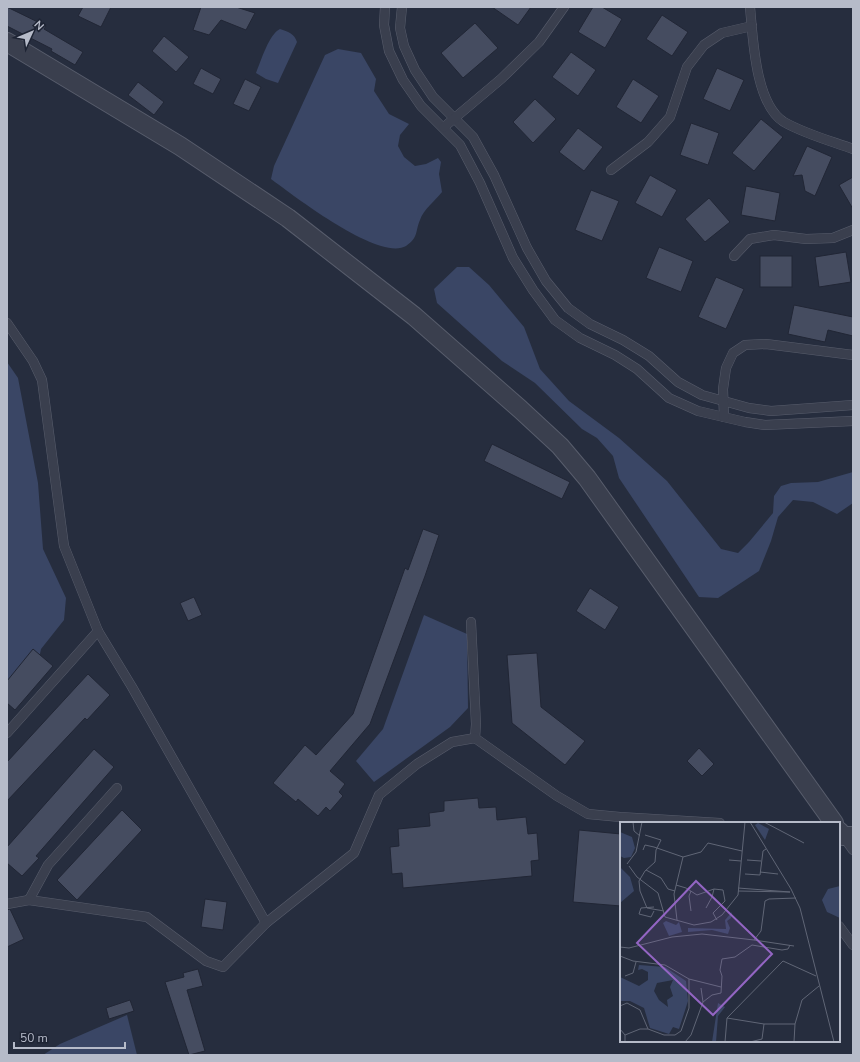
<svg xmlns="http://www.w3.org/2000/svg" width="860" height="1062" font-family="'Nunito Sans',sans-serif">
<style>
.water{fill:#3a4665}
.building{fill:#454c60;stroke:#212635}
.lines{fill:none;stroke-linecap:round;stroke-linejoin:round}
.service-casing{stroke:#585d6c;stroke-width:10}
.minor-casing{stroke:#585d6c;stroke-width:20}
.service{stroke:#3a3f4e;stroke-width:9}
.minor{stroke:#3a3f4e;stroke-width:18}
.inset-road{fill:none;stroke:#606676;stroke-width:1}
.view{fill:#9365c3;fill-opacity:0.15;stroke:#9365c3;stroke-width:2}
.inset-edge{fill:none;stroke:#b6bbc9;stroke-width:2}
</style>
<rect width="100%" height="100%" fill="#262d3e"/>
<g class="water">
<path d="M280,29C288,32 294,33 297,42L278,83L266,79L256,73C261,61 269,34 280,29Z"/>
<path d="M338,49L361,53L376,79L374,91L389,114L409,124L400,135L398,146L404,157L415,166L426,164L438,158L441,162L439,174L442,192C436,200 423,210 420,220C415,231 419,237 406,246C379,262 293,195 271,179L274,166L325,55Z"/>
<path d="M457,267H469L489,285L524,327L540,369L569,401L619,438L667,481L721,549L738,553L749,542L773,513L774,496L781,486L791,483L818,482L853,472V503L837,514L813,502L793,500L778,517L771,541L759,571L718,598L699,597L619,478L613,456L597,438L582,429L535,383L502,361L437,303L434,289Z"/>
<path d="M7,362L18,378L38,483L43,549L66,598L64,620L41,649L37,668L7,702Z"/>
<path d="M424,615L467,634L468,708L450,727L374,782L356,761L383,729Z"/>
<path d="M127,1015L137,1055H43L60,1044Z"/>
</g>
<g class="building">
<path d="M7,7L46,26L44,29L83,52L75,65L51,51L52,49L7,26Z"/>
<path d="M83,7H111L101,27L78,16Z"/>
<path d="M201,7H236L255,13L246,30L221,20L209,35L193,30Z"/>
<path d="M492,7H531L518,25Z"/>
<path d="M593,7H602L622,19L605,48L578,32Z"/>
<path d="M662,15L688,32L672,56L646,39Z"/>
<path d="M475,23L498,48L463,78L441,53Z"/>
<path d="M164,36L189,57L176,72L152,51Z"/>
<path d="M571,52L596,70L578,96L552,77Z"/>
<path d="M201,68L221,79L213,94L193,84Z"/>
<path d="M717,68L744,80L730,111L703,99Z"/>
<path d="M245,79L261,87L249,111L233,104Z"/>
<path d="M633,79L659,96L641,123L616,107Z"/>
<path d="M138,82L164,102L154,115L128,95Z"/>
<path d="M535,99L556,119L533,143L513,122Z"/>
<path d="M761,119L783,137L754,171L732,153Z"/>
<path d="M691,123L719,133L708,165L680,155Z"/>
<path d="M578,128L603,147L584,171L559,152Z"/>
<path d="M807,146L832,157L815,196L805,191L802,175L793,176Z"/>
<path d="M650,175L677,190L662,217L635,203Z"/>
<path d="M853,177V209L839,185Z"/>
<path d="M746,186L780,193L775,221L741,215Z"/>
<path d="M591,190L619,201L602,241L575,230Z"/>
<path d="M709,198L730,222L705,242L685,219Z"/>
<path d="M659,247L693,261L681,292L646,278Z"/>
<path d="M846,252L851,282L819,287L815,257Z"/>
<rect x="760" y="256" width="32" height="31"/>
<path d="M716,277L744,289L726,329L698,317Z"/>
<path d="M794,305L853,317V336L828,330L825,342L788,334Z"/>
<path d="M492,444L570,482L562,499L484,461Z"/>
<path d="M423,529L439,535L425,576L370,724L330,771L345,784L339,792L343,796L330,811L326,807L318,816L298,799L296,802L273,783L305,745L316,755L353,714L405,568L408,570Z"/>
<path d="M590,588L619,607L605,630L576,611Z"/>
<path d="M194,597L202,615L188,621L180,603Z"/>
<path d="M33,649L53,666L15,710L7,703V681Z"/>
<path d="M537,653L541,707L585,741L565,765L512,723L507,655Z"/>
<path d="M88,674L110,695L87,720L85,718L7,801V762Z"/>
<path d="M699,748L714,764L702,776L687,761Z"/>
<path d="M94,749L114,767L36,856L39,858L22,876L7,863V847Z"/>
<path d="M478,798L479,808L496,807L497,820L526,817L528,834L537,833L539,860L531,861L532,876L403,888L402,873L392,874L390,847L399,846L398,829L430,826L429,813L444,811V801Z"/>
<path d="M122,810L142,830L77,900L57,880Z"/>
<path d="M579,830L621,834V906L573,902Z"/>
<path d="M205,899L227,902L223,930L201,927Z"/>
<path d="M10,909L24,939L7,947V910Z"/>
<path d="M198,969L203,986L187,990L205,1051L189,1055L165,982L184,977L183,973Z"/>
<path d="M130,1000L134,1011L109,1019L106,1008Z"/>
</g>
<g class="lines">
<defs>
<g id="service">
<path d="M385,7L384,25L389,51L403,80L421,106L460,145L480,183L513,258L533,290L555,320L580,338L615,355L637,369L669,398L698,411L745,422L765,425L853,421"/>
<path d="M402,7L400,28L404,46L415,70L433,97L473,137L494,175L527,248L546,281L568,308L590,324L623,340L649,356L678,382L702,395L749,408L771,411L853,405"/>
<path d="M750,7C753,38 755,104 784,122C805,134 831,141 853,149"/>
<path d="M444,127L501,79L539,42L564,7"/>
<path d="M611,170L648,142L670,117L687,67L704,45L722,33L752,26"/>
<path d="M734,256L750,239L774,235L806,239L833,238L853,230"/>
<path d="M7,323L33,361L42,380L64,546L98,631L132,687L266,923"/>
<path d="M724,417L723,389L726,368L733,353L745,345L766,344L853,355"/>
<path d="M471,622L476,724L475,738"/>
<path d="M7,733L98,631"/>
<path d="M843,836L853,850"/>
<path d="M29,900L48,865L117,788"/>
<path d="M7,904L29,900L147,917L206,961L223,967L266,923L354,853L379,795L417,764L452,742L475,738L557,796L588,814L620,817L720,823"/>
<path d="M839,926L853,945"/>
</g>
<g id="minor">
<path d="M7,42L180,146L288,218L414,316L520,409L560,446L587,478L834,823"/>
<path d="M839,831L843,836H853"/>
</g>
</defs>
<use href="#service" class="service-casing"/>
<use href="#minor" class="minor-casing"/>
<use href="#service" class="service"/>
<use href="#minor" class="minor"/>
</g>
<g transform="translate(620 822)">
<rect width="220" height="220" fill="#262d3e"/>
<path d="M138,1L149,7L145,18L135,3ZM0,10L12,15L15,26L11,35L4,36L0,34ZM0,45L10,55L14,69L0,81ZM220,64V96L207,90L202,78L208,67ZM112,90L111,96L107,99L110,106L108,112L92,108L68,110V106L106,107L105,98ZM46,99L56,103L59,100L62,110L49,114L43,101ZM19,143L45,145L66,159L68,179L59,207L53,205L49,212L30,206L24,186L10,179H0V155L19,164L28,158V150L22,147L18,148ZM53,158L50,165L53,174L47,178L48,185L39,178L34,169L37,161ZM98,181L105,185L98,194L96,220H92Z" fill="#3a4665" fill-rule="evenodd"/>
<path class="inset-road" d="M13,0L14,9L20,14M130,0L171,67L180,86L214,220M144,0L184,21M25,13L41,18L36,28L35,40L25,49L19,59L20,69L27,86L44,89M23,28L25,23L34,25L63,35L81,30L88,21L122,29M109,38L121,39M127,38L141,39M7,42L16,30L22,0M9,44L17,55L38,71L45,95L74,103L91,100L102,93L118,73L125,0M26,48L41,56L48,67L55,69M140,50L158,52M125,52L140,53L143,29L146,27M56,63L66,66L77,73L94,67L103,68L105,79L93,91L97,98M71,69L69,74L71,89M118,69L170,70L118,66M34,85L21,86L19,92L31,95L34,89M86,86L92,75L94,67M57,98L54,72L63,35M134,118L174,124M0,125L9,126L52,115L82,112L134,118L141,109L145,79L149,77L176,76M0,134L13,139L45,143L69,157L101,165M5,154L13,151L16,140M81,166L83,180M0,184L7,181L20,188L28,207L44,213H55L61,209L69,186V157M107,196L144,202H175L182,178L199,164M0,207L5,213V220M5,213L20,207H28M65,220L71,213L83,180L92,173L101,171L102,154L100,148L102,137L115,135L132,123L162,128L168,127L170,123M105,220L107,196L163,139L196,154M130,220L142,217L144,202M174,220L175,202"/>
<path class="view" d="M76,59L152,132L93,193L17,121Z"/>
<rect width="220" height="220" class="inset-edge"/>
</g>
<rect width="860" height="1062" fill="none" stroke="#b6bbc9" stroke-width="16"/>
<g transform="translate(32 32) rotate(46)" stroke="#1e2434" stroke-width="3" paint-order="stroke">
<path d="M0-3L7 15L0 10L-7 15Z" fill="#b6bbc9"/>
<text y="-6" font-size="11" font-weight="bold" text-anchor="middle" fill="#b6bbc9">N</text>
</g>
<path d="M14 1042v6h111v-6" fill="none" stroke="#b6bbc9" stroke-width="2"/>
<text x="20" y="1042" font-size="12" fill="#b6bbc9" stroke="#1e2434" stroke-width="3" paint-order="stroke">50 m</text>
</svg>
